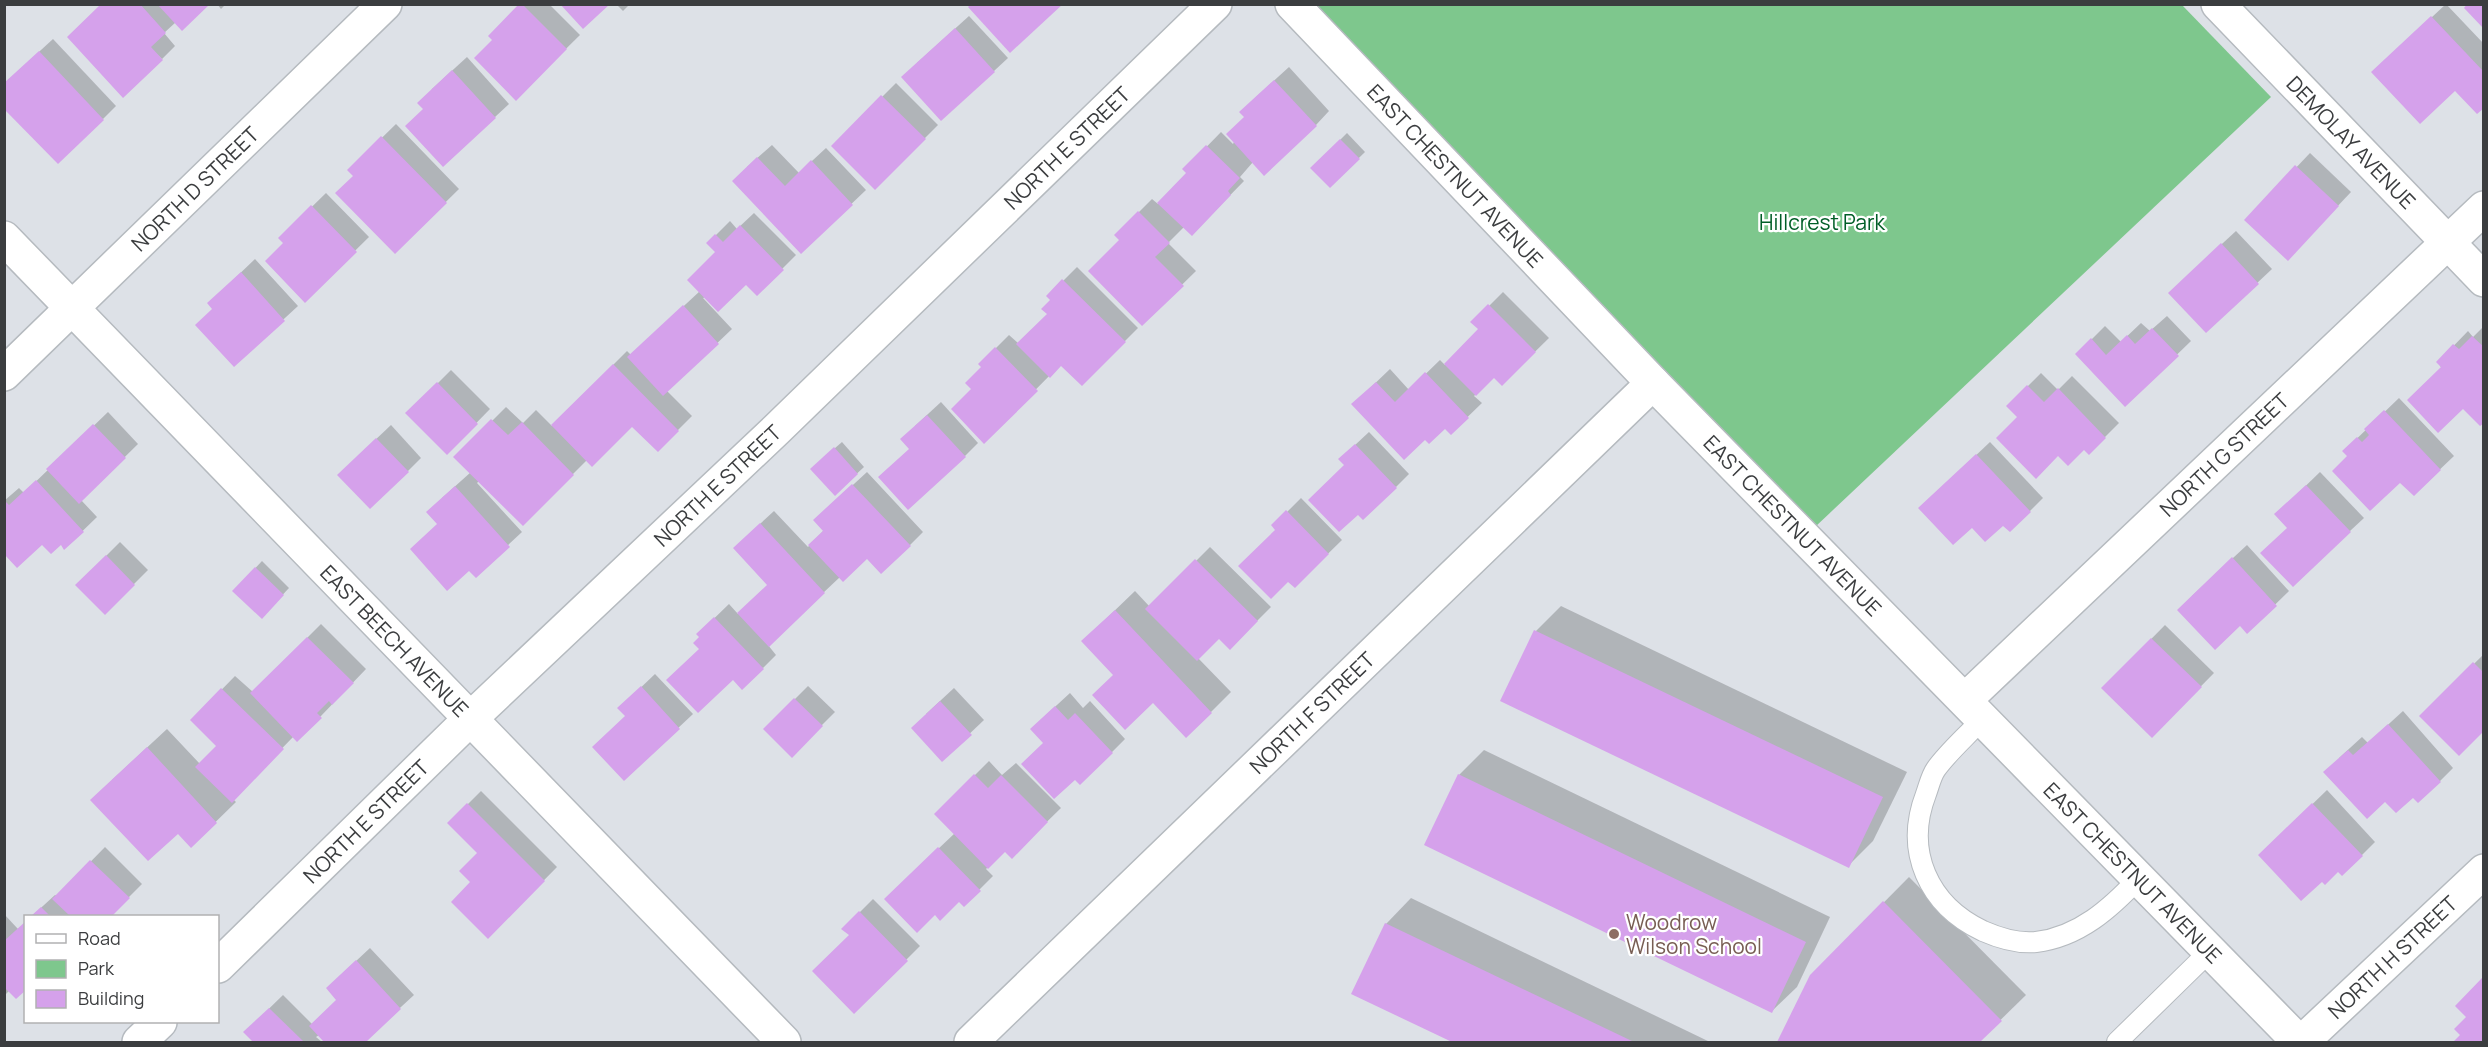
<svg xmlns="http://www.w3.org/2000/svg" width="2488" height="1047" font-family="Manrope,sans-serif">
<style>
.green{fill:#7ec78d}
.shadow{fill:#0003}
.building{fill:#d5a1eb}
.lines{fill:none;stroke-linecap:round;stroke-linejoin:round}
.service-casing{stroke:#b5babf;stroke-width:22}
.minor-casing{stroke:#b5babf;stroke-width:36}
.tertiary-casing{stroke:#b5babf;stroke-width:36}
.service{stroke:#fff;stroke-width:20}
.minor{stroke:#fff;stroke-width:33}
.tertiary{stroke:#fff;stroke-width:33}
.education-dot{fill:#8d6e63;stroke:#fff;stroke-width:2}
.labels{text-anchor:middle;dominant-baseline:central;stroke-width:4.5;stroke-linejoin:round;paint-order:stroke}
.street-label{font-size:21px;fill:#3b3d3f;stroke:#fff}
.park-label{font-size:21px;fill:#005e27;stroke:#fff}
.education-label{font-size:21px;fill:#785e54;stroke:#fff;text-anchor:start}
</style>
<rect width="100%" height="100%" fill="#dde1e7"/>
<path class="green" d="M1316,5H2182L2271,97L1815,527Z"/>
<g class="shadow">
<path d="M102,4H208L176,22L164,33L175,46L162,59Z"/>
<path d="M217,4H226L221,9Z"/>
<path d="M521,4H549L580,35L516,98L494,40Z"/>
<path d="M616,4H630L623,11Z"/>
<path d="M2446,4L2484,44V106L2455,89L2387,59Z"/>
<path d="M969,16L1008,58L994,71L917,63Z"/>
<path d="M53,39L116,106L103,119L4,84Z"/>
<path d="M467,57L509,104L495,117L425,109L432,89Z"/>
<path d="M1289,67L1329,111L1316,125L1253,162L1240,177L1244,181L1205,221L1184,227L1168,243L1196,271L1142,324L1121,240L1116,235L1152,199L1158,204L1188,173L1185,169L1221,132L1233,144L1255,98Z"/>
<path d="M896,83L938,125L875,188L833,146Z"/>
<path d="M396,124L459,189L395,252L355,176L349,170Z"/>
<path d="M1347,133L1365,152L1330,186L1312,168Z"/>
<path d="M772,145L799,173L826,148L866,190L801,252L747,167Z"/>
<path d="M2310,153L2351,192L2301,245L2246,220Z"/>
<path d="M326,193L369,237L305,300L285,243L280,238Z"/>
<path d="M754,213L796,255L757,294L746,283L703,298L732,329L667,391L692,416L658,450L632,425L587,460L523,524L479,481L477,483L522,532L476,575L439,524L442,498L471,472L456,457L506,407L523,423L536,410L552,426L627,351L631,355L700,291L717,252L708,243L730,221L737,229Z"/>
<path d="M2236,231L2272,269L2206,331L2184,279Z"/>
<path d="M255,259L298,306L234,365L214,309L209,303Z"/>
<path d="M1077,267L1138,328L1082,384L1061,364L984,442L973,389L983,367L980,364L1009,335L1019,344L1049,314L1052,300L1048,296Z"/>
<path d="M1503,292L1549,338L1502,384L1494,376L1474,396L1482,403L1451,433L1445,427L1367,391L1390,369L1409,390L1440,360L1445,365L1481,329L1473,322Z"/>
<path d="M2167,316L2191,341L2125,405L2077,354L2105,326L2121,342L2141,323L2150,331Z"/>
<path d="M2484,326V421L2463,407L2438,362L2468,331L2473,337Z"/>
<path d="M451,370L490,409L447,453L408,413Z"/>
<path d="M2041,373L2058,390L2072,376L2119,423L2089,453L2084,448L2019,417L2008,406Z"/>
<path d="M2399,398L2454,456L2414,494L2400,480L2349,456L2344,451Z"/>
<path d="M941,402L978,443L965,456L911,448L915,426Z"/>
<path d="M108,412L138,444L81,500L97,517L65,548L61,543L51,552L4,501L19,488L24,493Z"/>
<path d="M391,425L421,458L408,471L353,461Z"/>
<path d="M1369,432L1409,474L1396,487L1346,465L1354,446Z"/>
<path d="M842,442L864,467L835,494L819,462Z"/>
<path d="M1990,442L2043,498L2030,511L2004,523L1972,525L1934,495Z"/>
<path d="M867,472L923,532L910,545L867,557L840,577L768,645L776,655L763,668L701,649V637L698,634L729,604L738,614L769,584L748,535L774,511L808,547L824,530L829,507Z"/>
<path d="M2320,472L2364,518L2350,531L2289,527L2290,501Z"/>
<path d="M1301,498L1342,540L1295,586L1277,530L1273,526Z"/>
<path d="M120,542L148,570L105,613L77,585Z"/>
<path d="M2247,545L2289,591L2247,632L2241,624L2192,596Z"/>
<path d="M1210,547L1271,607L1230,648L1219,637L1198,658L1231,692L1211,712L1154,701L1115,674L1083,641L1135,591L1150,607Z"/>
<path d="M262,561L289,588L262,617L234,591Z"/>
<path d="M1561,606L1907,772L1873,841L1848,866L1502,700L1536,631Z"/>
<path d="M321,624L366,669L298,740L294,736L233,799L236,802L191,846L178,831L112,780L167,729L200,764L218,745L192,720L235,676L253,692Z"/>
<path d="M2165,625L2214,673L2152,736L2103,688Z"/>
<path d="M2484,654V729L2421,716Z"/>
<path d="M655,674L693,714L624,779L627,716L633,695Z"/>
<path d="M808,686L835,712L792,755L765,729Z"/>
<path d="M954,688L984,720L943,759L926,714Z"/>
<path d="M1070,693L1083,708L1090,701L1125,739L1112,752L1075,777L1045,743V716Z"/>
<path d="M2403,711L2453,768L2440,781L2413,796L2339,758L2362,737L2368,743Z"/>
<path d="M1484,750L1830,917L1797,987L1771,1012L1459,775Z"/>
<path d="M989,761L1002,775L1016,763L1061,808L1012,856L1005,850L986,869L993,876L964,905L959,900L899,886L955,833L936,814Z"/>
<path d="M2327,790L2375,842L2362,855L2322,880L2260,855Z"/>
<path d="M481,791L557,867L488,937L479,853L449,823Z"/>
<path d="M105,847L142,884L110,916H32L55,895L57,896Z"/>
<path d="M1909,877L2026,995L1978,1042H1779L1811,976Z"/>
<path d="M1411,898L1710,1042H1455L1353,993L1386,924Z"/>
<path d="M873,899L920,946L854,1012L851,935L843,929Z"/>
<path d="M4,914L18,929L10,990L4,996Z"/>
<path d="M370,948L414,995L363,1042H326L319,1035L316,1037L322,1042H255L245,1032L283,995L312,1024L338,1000L341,975Z"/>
<path d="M2484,979V1042H2455L2462,1035L2468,1017L2457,1006Z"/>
</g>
<g class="building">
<path d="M101,4H140L166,33L151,47L163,60L123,98L67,37Z"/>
<path d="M157,4H210L182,31Z"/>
<path d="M519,4H522L567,49L516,101L474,58L492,40L488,36Z"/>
<path d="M560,4H610L583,29Z"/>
<path d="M971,4H1063L1010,53L968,7Z"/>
<path d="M2467,4H2484V29L2464,8Z"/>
<path d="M2431,16L2484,72V108L2477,114L2455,91L2420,124L2371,72Z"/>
<path d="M955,28L995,72L941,121L901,77Z"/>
<path d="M39,51L104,120L58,164L4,109V83Z"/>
<path d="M452,70L496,118L443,167L405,126L423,109L417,103Z"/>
<path d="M1274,80L1317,126L1264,176L1226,134L1244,117L1239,112Z"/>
<path d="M881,95L926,139L875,190L831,146Z"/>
<path d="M381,136L447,203L395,254L335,193L353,176L347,170Z"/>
<path d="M1340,139L1360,159L1330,188L1310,168Z"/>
<path d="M1206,145L1240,178L1228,191L1231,195L1192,236L1157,203L1186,173L1182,169Z"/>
<path d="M757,157L785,186L811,160L853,205L801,254L732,181Z"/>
<path d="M2295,165L2339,206L2288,261L2244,220Z"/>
<path d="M311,205L357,252L305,303L265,261L283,243L278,238Z"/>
<path d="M1138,211L1170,243L1155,257L1184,286L1142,326L1088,271L1119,240L1114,235Z"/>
<path d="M740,225L784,270L757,296L746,285L718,312L687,280L715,252L706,243L715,234L723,242Z"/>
<path d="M2221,243L2259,284L2206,333L2168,293Z"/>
<path d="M241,272L285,321L234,367L195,325L212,309L207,303Z"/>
<path d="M1062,279L1126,342L1082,386L1061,366L1050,378L1016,344L1047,314L1041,309L1050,300L1046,296Z"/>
<path d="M1488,304L1536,352L1502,386L1494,378L1476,396L1444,364L1478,329L1470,322Z"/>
<path d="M683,305L719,344L663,396L627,357Z"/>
<path d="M2152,328L2179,356L2125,407L2075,354L2091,338L2106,355L2127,335L2135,344Z"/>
<path d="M2472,336L2484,347V423L2480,426L2463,409L2438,433L2407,400L2441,367L2436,362L2453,344L2459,349Z"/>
<path d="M995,347L1038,391L984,444L951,409L971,389L965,383L981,367L978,364Z"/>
<path d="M613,364L679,431L658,452L632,427L592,467L551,425Z"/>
<path d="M1425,372L1469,418L1451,435L1445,429L1429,444L1425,440L1404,460L1351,404L1376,382L1395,402Z"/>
<path d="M437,382L478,424L447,455L405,413Z"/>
<path d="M2027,385L2044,402L2058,388L2106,438L2089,455L2084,450L2068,466L2058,456L2036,479L1996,438L2017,417L2006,406Z"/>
<path d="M2384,410L2441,470L2414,496L2400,483L2370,511L2332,471L2347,456L2342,451L2357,437L2362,442L2369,435L2364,429Z"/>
<path d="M927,415L966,457L908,510L878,477L909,449L900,439Z"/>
<path d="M491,419L508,435L522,422L574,475L523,526L453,457Z"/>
<path d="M93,424L126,458L79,504L46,469Z"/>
<path d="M376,438L409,472L370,509L337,475Z"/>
<path d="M1355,444L1397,488L1363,520L1358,515L1339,532L1308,500L1344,465L1338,459Z"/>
<path d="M834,447L858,474L835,496L810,469Z"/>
<path d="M1976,454L2031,512L2010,532L2003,526L1985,542L1972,528L1953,545L1918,508Z"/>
<path d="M36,480L84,532L64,550L61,545L51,554L42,545L17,568L4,554V500L9,505Z"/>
<path d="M852,484L911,546L881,574L867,559L843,582L808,545L823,531L813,520Z"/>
<path d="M2306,485L2351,532L2293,587L2260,553L2287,528L2274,514Z"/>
<path d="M455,486L510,547L476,578L469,571L447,591L410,549L437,524L426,512Z"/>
<path d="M1286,510L1329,554L1295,588L1288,582L1271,599L1238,566L1275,530L1271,525Z"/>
<path d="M760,523L825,593L769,647L737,613L767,585L733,548Z"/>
<path d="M106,555L135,585L105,615L75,585Z"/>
<path d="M2232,557L2277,606L2247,634L2240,626L2215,650L2177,610Z"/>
<path d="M1195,559L1258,621L1230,650L1219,639L1197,661L1145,609Z"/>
<path d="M255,567L284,595L262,619L232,591Z"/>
<path d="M1115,610L1212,713L1186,738L1153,703L1125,730L1092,695L1113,675L1081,641Z"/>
<path d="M714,617L764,669L742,690L733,680L698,713L666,680L699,649L693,643L699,637L696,634Z"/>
<path d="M1534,630L1883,797L1849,868L1500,701Z"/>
<path d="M307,637L354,683L332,705L329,701L317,713L322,718L297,742L250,693Z"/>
<path d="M2151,638L2202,687L2152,738L2101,688Z"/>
<path d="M2473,662L2484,673V731L2459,756L2419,716Z"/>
<path d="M641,686L680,729L624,781L592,747L625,716L617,708Z"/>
<path d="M221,688L284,749L232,803L195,767L216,746L190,720Z"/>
<path d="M794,698L823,726L792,758L763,729Z"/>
<path d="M940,701L972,735L942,762L911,728Z"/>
<path d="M1055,706L1068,720L1075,713L1113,753L1080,785L1075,780L1054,799L1021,764L1043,743L1030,729Z"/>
<path d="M2388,724L2441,782L2418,803L2413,798L2396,813L2385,802L2367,819L2323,772L2348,750L2353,755Z"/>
<path d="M147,747L217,823L191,848L178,834L148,861L90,800Z"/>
<path d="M974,774L988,788L1001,775L1048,822L1012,859L1005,852L988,869L934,814Z"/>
<path d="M1458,774L1806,942L1772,1013L1424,845Z"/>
<path d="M467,803L545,881L488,939L451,902L470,882L459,871L477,853L447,823Z"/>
<path d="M2312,803L2363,856L2342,876L2338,872L2325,885L2322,882L2301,901L2258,855Z"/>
<path d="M938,847L981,891L964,907L959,902L940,921L935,915L917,933L884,899Z"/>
<path d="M90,860L130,898L112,916H70L52,899Z"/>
<path d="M1883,901L2002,1021L1980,1042H1777L1810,975Z"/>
<path d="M41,907L50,916H31Z"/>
<path d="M859,911L908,961L854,1014L812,971L849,935L841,929Z"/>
<path d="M26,921V990L16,999L4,987V941Z"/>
<path d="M1385,923L1634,1042H1452L1351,994Z"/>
<path d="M356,960L401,1009L366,1042H324L309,1026L336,1000L326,988Z"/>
<path d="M2482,978L2484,1042H2453L2460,1035L2454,1029L2466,1017L2455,1006Z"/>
<path d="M269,1008L304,1042H253L243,1032Z"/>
</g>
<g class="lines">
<defs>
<g id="service">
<path d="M1983,718C1968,735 1949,751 1936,769C1931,776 1929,786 1926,794C1904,851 1928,905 1983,931C1999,938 2017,944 2036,942C2079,937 2111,908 2139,878"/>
<path d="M2117,1042L2210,951"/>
</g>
<g id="minor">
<path id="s1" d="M2218,4L2484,280"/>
<path id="s2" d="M4,238L784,1042"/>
<path id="s3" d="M1965,700L2484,208"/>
<path id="s4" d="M218,966L470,719L776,430L1215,4"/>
<path d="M139,1042L160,1022"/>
<path id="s5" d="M971,1042L1653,383"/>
<path id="s6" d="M2302,1042L2484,871"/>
</g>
<g id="tertiary">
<path id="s7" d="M1292,4L1653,383L2299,1042"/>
<path id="s8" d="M4,374L385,4"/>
</g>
</defs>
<use href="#service" class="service-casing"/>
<use href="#minor" class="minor-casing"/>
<use href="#tertiary" class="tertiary-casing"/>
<use href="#service" class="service"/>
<use href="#minor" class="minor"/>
<use href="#tertiary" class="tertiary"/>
</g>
<circle class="education-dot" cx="1614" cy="934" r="6"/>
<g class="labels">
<g class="street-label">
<text stroke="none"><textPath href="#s1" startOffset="192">DEMOLAY AVENUE</textPath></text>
<text stroke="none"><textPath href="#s4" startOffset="1179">NORTH E STREET</textPath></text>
<text stroke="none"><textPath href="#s7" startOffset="237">EAST CHESTNUT AVENUE</textPath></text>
<text stroke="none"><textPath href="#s8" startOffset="266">NORTH D STREET</textPath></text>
<text stroke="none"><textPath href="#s3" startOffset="357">NORTH G STREET</textPath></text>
<text stroke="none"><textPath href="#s4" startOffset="693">NORTH E STREET</textPath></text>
<text stroke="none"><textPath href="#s7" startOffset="723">EAST CHESTNUT AVENUE</textPath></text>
<text stroke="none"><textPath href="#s2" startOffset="561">EAST BEECH AVENUE</textPath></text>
<text stroke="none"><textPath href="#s5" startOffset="474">NORTH F STREET</textPath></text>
<text stroke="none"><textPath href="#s4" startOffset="207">NORTH E STREET</textPath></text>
<text stroke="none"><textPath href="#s7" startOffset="1209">EAST CHESTNUT AVENUE</textPath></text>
<text stroke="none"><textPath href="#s6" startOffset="124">NORTH H STREET</textPath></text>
</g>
<g class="park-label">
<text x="1822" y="222">Hillcrest Park</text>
</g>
<g class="education-label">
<text x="1626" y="922">Woodrow<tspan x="1626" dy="24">Wilson School</tspan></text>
</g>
</g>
<rect width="2488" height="1047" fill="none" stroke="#3b3d3f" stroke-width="12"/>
<rect x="24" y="915" width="195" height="108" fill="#ffffff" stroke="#b1b1b2" stroke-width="1.5"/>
<rect x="36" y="934" width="30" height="9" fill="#ffffff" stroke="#b1b1b2" stroke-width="1.5"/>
<text x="78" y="945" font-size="18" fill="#3b3d3f">Road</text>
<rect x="36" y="960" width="30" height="18" fill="#7ec78d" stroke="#b1b1b2" stroke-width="1.5"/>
<text x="78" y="975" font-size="18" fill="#3b3d3f">Park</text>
<rect x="36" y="990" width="30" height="18" fill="#d5a1eb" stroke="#b1b1b2" stroke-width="1.5"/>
<text x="78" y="1005" font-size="18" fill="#3b3d3f">Building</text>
</svg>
